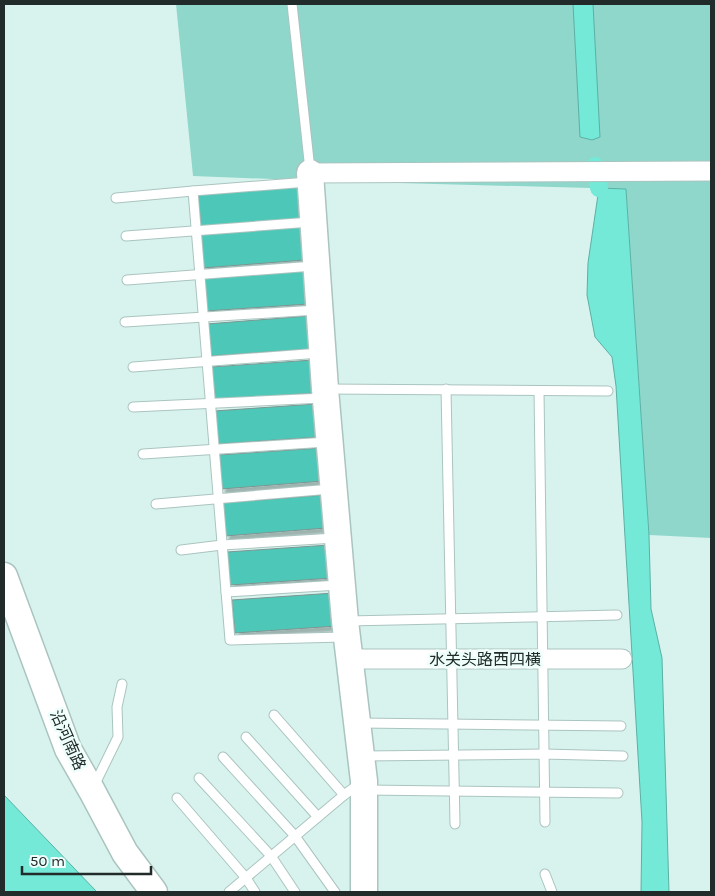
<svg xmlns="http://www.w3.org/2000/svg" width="715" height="896" font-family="Karla,'Noto Sans SC',sans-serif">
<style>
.green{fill:#8fd7cb}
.water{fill:#74e9d8;stroke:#5bb0a4}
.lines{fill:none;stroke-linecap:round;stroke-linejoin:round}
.canal{stroke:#74e9d8;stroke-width:18}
.building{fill:#4ec7b7;stroke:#7d9692;filter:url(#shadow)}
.lane-casing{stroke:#aac4bf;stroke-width:11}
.street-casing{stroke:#aac4bf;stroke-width:21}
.secondary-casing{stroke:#aac4bf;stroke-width:29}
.lane{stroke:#fff;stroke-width:9}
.street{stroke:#fff;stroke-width:19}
.secondary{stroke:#fff;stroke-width:26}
.labels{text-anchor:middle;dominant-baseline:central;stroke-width:5;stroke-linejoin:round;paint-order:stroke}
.street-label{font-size:16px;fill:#212b2a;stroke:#eefefb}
</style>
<defs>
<filter id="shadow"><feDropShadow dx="4.5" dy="4.5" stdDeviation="1" flood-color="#0004"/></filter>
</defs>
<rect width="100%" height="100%" fill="#d8f3ee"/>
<path class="green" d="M176,4H711V538L649,535L626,189L324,181L193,176Z"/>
<g class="water">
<path d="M573,4H593L600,137L592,140L580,137Z"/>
<path d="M599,188L626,189L649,535L651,609L662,658L669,892H641L642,822L616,386L612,357L595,337L587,295L588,263Z"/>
<path d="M4,795L97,892H4Z"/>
</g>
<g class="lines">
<path class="canal" d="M595,166L599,188"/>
</g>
<g class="building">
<path d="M300,186L303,219L201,227L198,193Z"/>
<path d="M301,227L304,260L202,268L199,234Z"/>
<path d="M305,271L308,304L206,311L203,278Z"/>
<path d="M308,316L311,349L209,356L207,324Z"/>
<path d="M313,360L315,393L214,400L211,367Z"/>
<path d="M316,404L319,437L217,444L214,411Z"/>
<path d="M321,448L323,481L221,489L219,455Z"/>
<path d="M324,495L326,528L225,536L222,503Z"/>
<path d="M329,545L332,578L230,585L227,552Z"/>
<path d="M334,593L337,626L235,633L232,600Z"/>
</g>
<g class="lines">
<defs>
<g id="lane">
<path d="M292,4L310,170"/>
<path d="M193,191L230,640L344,637"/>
<path d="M116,198L193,191L308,182"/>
<path d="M126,236L311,222"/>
<path d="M127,280L314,266"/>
<path d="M125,322L317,310"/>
<path d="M133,367L320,353"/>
<path d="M326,389L608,391"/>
<path d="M446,389L455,824"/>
<path d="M539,391L545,822"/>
<path d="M133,407L323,398"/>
<path d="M143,454L327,442"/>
<path d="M156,504L331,489"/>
<path d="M181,550L222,545L335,538"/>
<path d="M226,592L339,585"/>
<path d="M348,621L617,615"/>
<path d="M274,715L344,795"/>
<path d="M359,723L621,726"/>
<path d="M246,737L318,817"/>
<path d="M363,756L544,754L623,756"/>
<path d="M223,757L295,836L335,892"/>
<path d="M199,778L271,856L295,892"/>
<path d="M94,786L118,737L117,707L122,684"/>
<path d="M365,790L618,793"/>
<path d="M177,798L246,878L255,892"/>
<path d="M545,874L552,892"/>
<path d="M229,892L344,795L359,784"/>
</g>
<g id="street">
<path d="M310,173L711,171"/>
<path d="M349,659H622"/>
</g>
<g id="secondary">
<path d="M310,173L325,389L345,621L364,781V892"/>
<path d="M4,576L68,749L92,791L125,853L154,892"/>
</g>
</defs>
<use href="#lane" class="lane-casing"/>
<use href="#street" class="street-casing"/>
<use href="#secondary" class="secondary-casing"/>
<use href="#lane" class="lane"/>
<use href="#street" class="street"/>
<use href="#secondary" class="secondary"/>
</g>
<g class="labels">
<g class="street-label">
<text x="485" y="659">水关头路西四横</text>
<text transform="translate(68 740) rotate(66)">沿河南路</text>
</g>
</g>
<rect width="715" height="896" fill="none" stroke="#212b2a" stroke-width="10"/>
<path d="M22 866v8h129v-8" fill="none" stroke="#212b2a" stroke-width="2.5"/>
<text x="30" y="866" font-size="15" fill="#212b2a" stroke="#eefefb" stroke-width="4" paint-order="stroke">50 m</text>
</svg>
